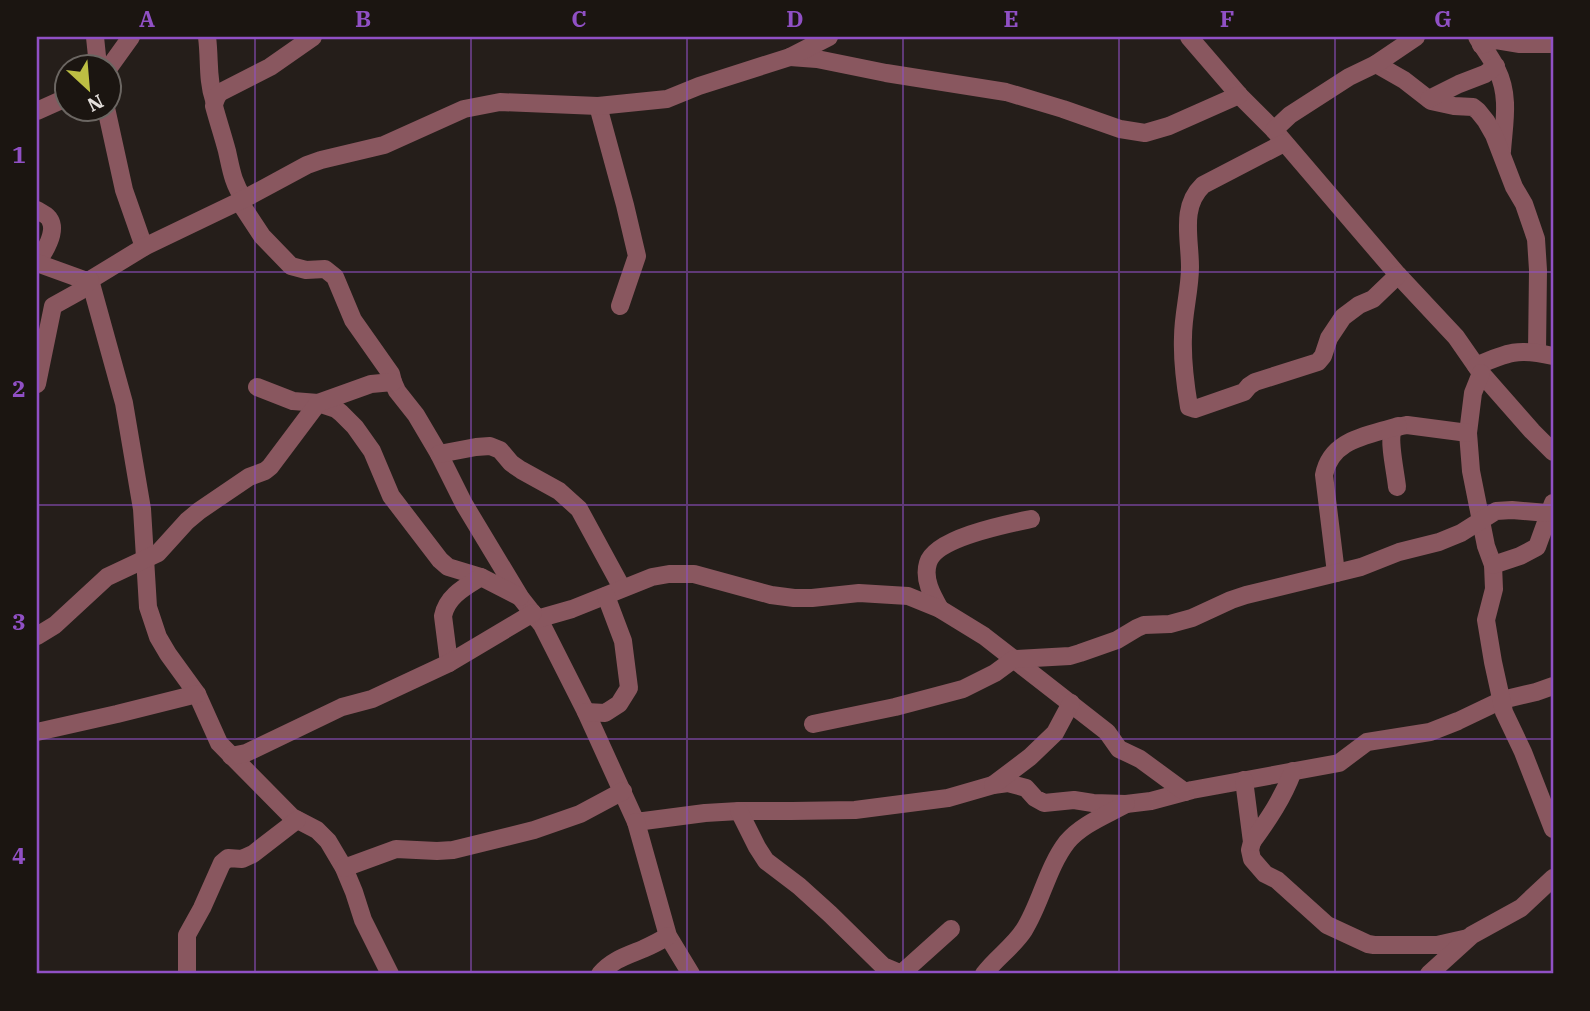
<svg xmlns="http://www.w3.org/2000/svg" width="1590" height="1011" font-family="'IBM Plex Serif',serif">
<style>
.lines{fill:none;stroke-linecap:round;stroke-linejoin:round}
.minor{stroke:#89575f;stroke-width:18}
.grid{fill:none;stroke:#9050c5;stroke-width:2;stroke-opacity:0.55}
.neatline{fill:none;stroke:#9050c5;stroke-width:2.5}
.grid-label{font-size:23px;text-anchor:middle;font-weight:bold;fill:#9050c5}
</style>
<rect width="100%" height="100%" fill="#251e1a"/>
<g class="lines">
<g class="minor">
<path d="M95,37L98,66"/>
<path d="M207,37C210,59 207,79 214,100"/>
<path d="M1189,37L1239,95L1274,130L1398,275L1456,337L1481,373L1532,431L1553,452"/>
<path d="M1477,37C1483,48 1492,58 1497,70C1510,96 1504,123 1502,151"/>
<path d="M1481,45L1496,40L1520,44H1553"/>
<path d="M790,57L817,59L886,73L1006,92L1063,109L1120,129L1145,133L1169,126L1239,95"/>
<path d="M1376,64L1404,80L1431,101L1454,106L1473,107L1478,111L1486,121L1494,135L1514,187L1524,204L1536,239L1538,270L1537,352"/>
<path d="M108,69L131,37"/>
<path d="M1429,99L1459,84L1485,74L1496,66"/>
<path d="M598,106L625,205L637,256L620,306"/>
<path d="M106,108L124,190L144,247"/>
<path d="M37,111L66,98"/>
<path d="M1274,130L1290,115L1349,77L1376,64L1416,37"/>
<path d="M1284,143L1203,185C1180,207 1190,238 1190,267C1190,290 1183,314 1183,337C1182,361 1185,383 1189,407L1195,409L1244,392L1249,386L1255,382L1318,362L1323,356L1329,338L1343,317L1359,305L1373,299L1398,275"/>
<path d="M244,199C233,184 231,169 227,151C223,136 218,121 214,106C215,100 216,96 221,92L270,67L313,37"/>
<path d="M239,201L262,236L291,266L306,270L325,269L335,277L353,320L391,374L393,382L397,391L416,415L439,454L464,504L520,597L542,625L586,712L636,822L705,813L739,811H792L855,810L948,798L993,785L1008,783L1026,788L1035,798L1044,803L1074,800L1093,803L1126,804L1151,801L1192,790L1339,763L1367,742L1430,732L1458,721L1502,700L1536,692L1553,686"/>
<path d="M37,210C41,213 48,215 50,220C57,232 44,253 37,262"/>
<path d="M37,263L84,280H90L144,247L244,199L307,165L321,160L384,145L464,109L500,102L598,106L667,99L699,86L790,57L829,37"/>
<path d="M90,280L124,403L142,509L148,607L158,637L168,654L197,694L219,743L292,817L317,830L328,841L344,868L354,892L363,920L390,974"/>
<path d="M1476,366C1508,352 1518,348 1553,356"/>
<path d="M1481,373L1473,393L1468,433L1471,471L1486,546L1493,565L1494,589L1486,620L1493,662L1504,712L1523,752L1553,829"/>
<path d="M37,384L53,306L80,291L90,280"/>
<path d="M257,387L293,401L318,403L336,409L341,413L355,427L372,451L391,496L440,560L448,567L481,577L520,597"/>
<path d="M439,454L476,447L490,446L500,450L511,463L521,470L559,491L579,509L622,588"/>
<path d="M1397,487C1396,475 1389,444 1392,433C1394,427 1401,426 1407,425L1468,433"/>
<path d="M1493,565L1520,556L1537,547L1553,503"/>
<path d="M1336,573L1324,475C1331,439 1367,436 1398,426"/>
<path d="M940,609C932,595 923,579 928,563C935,538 1007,524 1031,519"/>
<path d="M537,619L572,609L652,577L669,574H694L771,595L794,598H812L859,593L908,596L940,609L984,636L1107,732L1119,749L1140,759L1185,792"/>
<path d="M37,636L55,625L107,577L158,553L187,521L199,511L249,477L265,471L270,467L318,403L371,384L393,382"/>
<path d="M449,663L443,616C447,596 465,587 481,577"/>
<path d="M586,712L605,713L619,704L629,688L623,641L606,596"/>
<path d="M813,724L895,707L963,689L995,673L1014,659L1070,656L1080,653L1117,640L1137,628L1144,625L1170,624L1192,618L1231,600L1246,595L1361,567L1399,552L1439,542L1461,533L1496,511L1512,510L1548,513"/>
<path d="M37,732L117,714L197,694"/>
<path d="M231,756L246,753L342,707L372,699L449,663L533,613"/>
<path d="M1244,780L1252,842L1250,850L1252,859L1265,874L1277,880L1327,925L1368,944L1374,945H1437L1468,938"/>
<path d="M993,785L1030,757L1055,733L1071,703"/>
<path d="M739,811L757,847L766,861L799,886L830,914L883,966L902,974"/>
<path d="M636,822L668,936L691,974"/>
<path d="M1252,842C1268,820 1283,798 1293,771"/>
<path d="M344,868L396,849L437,851L453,850L534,830L580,814L623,791"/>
<path d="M902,973L951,929"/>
<path d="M187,974V935L202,908L222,863L228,858L242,859L253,854L297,820"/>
<path d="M600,974C612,960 626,956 643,949C652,945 660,941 668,936"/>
<path d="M984,974C996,958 1013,947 1024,930C1041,903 1047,868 1067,842C1082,824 1107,815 1126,804"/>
<path d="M1429,974L1472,935L1521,908L1553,878"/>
</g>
</g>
<path class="grid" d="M255,37V974M471,37V974M687,37V974M903,37V974M1119,37V974M1335,37V974M37,272H1553M37,505H1553M37,739H1553"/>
<rect width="1590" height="1011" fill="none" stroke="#1b1511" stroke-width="77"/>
<g transform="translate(88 88) rotate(154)"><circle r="33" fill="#1b1511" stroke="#6b6662" stroke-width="2"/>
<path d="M0-5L12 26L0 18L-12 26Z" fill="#bdbf43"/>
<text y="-10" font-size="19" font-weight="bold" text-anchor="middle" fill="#e4dfdc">N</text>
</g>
<rect x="38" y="38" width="1514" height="934" class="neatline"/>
<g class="grid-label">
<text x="147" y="27">A</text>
<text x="363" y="27">B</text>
<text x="579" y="27">C</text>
<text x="795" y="27">D</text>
<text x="1011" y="27">E</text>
<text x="1227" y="27">F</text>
<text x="1443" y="27">G</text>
<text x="19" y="163">1</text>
<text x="19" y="397">2</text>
<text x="19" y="630">3</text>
<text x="19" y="864">4</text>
</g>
</svg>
